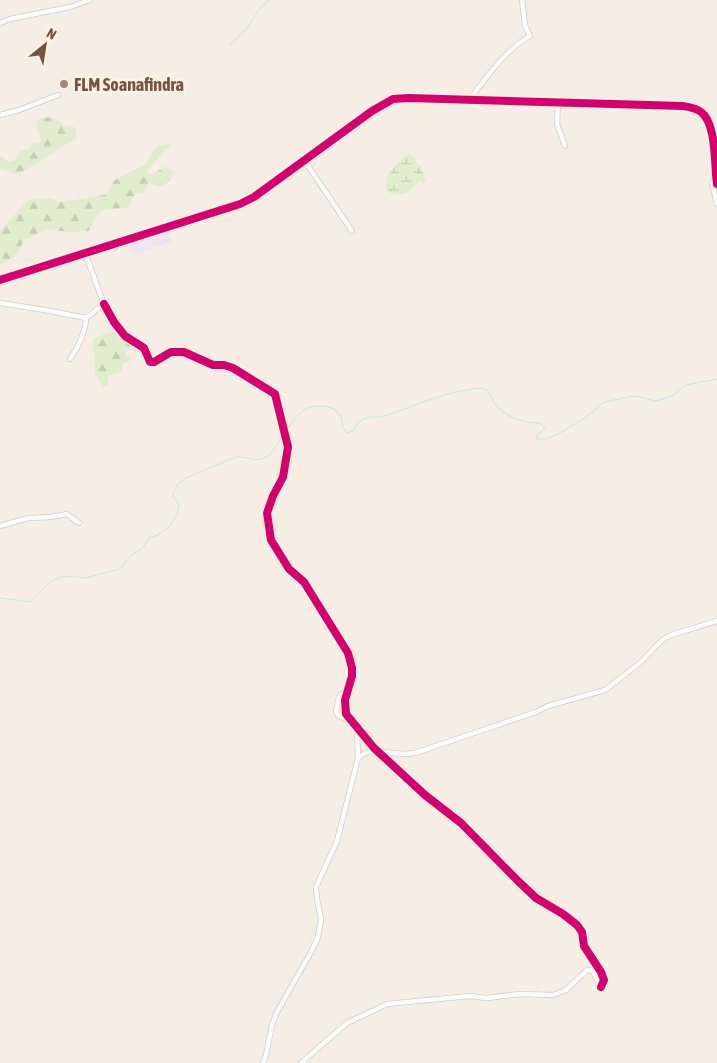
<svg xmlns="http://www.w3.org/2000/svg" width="717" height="1063" font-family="'Asap Condensed',sans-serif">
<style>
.education{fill:#f1e3f1}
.forest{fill:url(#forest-firs)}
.wetland{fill:url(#wetland-marsh)}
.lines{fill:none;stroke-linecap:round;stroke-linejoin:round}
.stream{stroke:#c5e6e7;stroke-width:1}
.minor-casing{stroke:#d7cbc3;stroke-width:6}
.tertiary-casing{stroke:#d7cbc3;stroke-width:7}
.minor{stroke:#fefcfb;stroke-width:4.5}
.tertiary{stroke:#fefcfb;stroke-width:5}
.cycleway-casing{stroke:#fff3e5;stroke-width:11}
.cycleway{stroke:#d6006c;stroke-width:8}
.poi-dot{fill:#a2897c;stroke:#fff3e5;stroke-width:2}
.labels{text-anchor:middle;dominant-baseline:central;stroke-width:4.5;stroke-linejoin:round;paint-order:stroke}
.poi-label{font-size:18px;font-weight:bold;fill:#755344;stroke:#fff3e5;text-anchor:start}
</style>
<defs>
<pattern id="forest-firs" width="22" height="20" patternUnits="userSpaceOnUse" patternTransform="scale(1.25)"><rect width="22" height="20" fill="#e2edce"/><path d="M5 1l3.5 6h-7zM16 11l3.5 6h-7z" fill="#c5cdb2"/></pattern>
<pattern id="wetland-marsh" width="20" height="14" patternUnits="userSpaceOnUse" patternTransform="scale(1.25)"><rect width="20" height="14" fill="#e2edce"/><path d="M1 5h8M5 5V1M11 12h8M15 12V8" fill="none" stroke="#c5cdb2"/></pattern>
</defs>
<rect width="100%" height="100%" fill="#f6eee5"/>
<path class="education" d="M167,231L172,241L133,255L129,243Z"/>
<g class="forest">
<path d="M50,117L67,126H73L76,130L77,138L17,175L0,169V155L4,159L9,162L15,160C22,150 14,151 29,150L31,142L40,143L41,140L36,124L39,119Z"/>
<path d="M170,144L172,146C164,149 158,157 154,165L149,168L147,173L150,175L165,167H168L173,172L170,180L161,187L149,183L144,194L138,192L132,198L130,207C119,210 103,206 96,217C93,222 92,227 88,231L70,232L46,229L25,240L20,248L19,253L7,262L0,265V231L26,202L34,198H50L61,202L104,195L107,194L110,186L116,179L145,165C156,149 149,147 170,144Z"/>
<path d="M111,332L133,341L141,347L137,353L131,350L126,352V356L132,357L128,362L123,363L121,372L108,376V386L103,387L95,374L93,338Z"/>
</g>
<path class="wetland" d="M409,153L421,167L426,181L424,183L420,180C411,191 401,199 388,192C381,176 398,163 409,153Z"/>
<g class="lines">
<g class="stream">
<path d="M230,45C234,39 240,36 244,31C254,21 257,8 269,0"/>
<path d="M286,431C291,425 295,417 301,412C315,401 345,405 342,426L347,433L353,431C356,426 359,421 366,418C372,416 379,418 385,416C412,407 437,395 466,390C470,390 476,388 481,388C491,390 490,397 495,404C503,416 526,424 539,423L545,427L541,432L536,435L537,439H546L558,434L585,418L604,402L634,396L656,401L672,396L686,385L717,379"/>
<path d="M0,598L29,602L53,580L65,576L85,578L120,569L131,555L142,549L149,538L158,535L170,526L177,515L179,505L173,496C174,489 177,484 183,480C187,477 233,458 237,457C246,456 256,462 264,458C274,454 278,442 284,434"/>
</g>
<defs>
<g id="minor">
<path d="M0,23L10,19L70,7L90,0"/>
<path d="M469,100C486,78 505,50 530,36L525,25L522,0"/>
<path d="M558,102L557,124L565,146"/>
<path d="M0,115L19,110L58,95"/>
<path d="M304,160L352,231"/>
<path d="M716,175L712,183L717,204"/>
<path d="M0,303L45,310L86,318L104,304L85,253"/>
<path d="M104,304L114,322L125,336L144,348L150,362H154L171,352H184L213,365H224L233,368L275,394L288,447L283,477L273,496L267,513L271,540L289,569L304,582L348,653L352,668V676L345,700L346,714L374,748L425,795L461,823L518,881L536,898L563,914L577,925L582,932L584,946L601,972L604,980L601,987"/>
<path d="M70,359C78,347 86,332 86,318"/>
<path d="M0,526L28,518L51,517L67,514L79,523"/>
<path d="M347,689L339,697L336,711L338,715L351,722"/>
<path d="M358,758L365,753L372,751L404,754L415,753L536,712L548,706L605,690L641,662L662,640L671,635L717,621"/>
<path d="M263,1063L266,1055L272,1025L277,1012L311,952L318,937L321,919L317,899L316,887L337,841L358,758L357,728"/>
<path d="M301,1063L347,1023L387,1004L469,996L487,998L519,994L553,995L566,990L587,970H592L601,987"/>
</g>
<path id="tertiary" d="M0,280L240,204L254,197L372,111L393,99L409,98L683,106C689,107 696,108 701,112C717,124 714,165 717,184"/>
</defs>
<use href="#minor" class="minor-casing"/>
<use href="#tertiary" class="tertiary-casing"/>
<use href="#minor" class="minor"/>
<use href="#tertiary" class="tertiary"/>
<defs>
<g id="cycleway">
<path d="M0,280L240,204L254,197L372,111L393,99L409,98L683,106C689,107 696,108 701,112C717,124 714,165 717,184"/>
<path d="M104,304L114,322L125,336L144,348L150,362H154L171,352H184L213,365H224L233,368L275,394L288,447L283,477L273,496L267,513L271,540L289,569L304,582L348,653L352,668V676L345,700L346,714L374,748L425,795L461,823L518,881L536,898L563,914L577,925L582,932L584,946L601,972L604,980L601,987"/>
</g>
</defs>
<use href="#cycleway" class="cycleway-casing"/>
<use href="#cycleway" class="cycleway"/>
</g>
<circle class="poi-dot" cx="64" cy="84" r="5"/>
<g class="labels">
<g class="poi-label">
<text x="74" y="84">FLM Soanafindra</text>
</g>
</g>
<g transform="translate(45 45) rotate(30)" stroke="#fff3e5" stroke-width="4" paint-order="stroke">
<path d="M0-4L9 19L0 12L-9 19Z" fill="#755344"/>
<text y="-8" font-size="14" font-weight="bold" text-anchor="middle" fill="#755344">N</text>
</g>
</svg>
